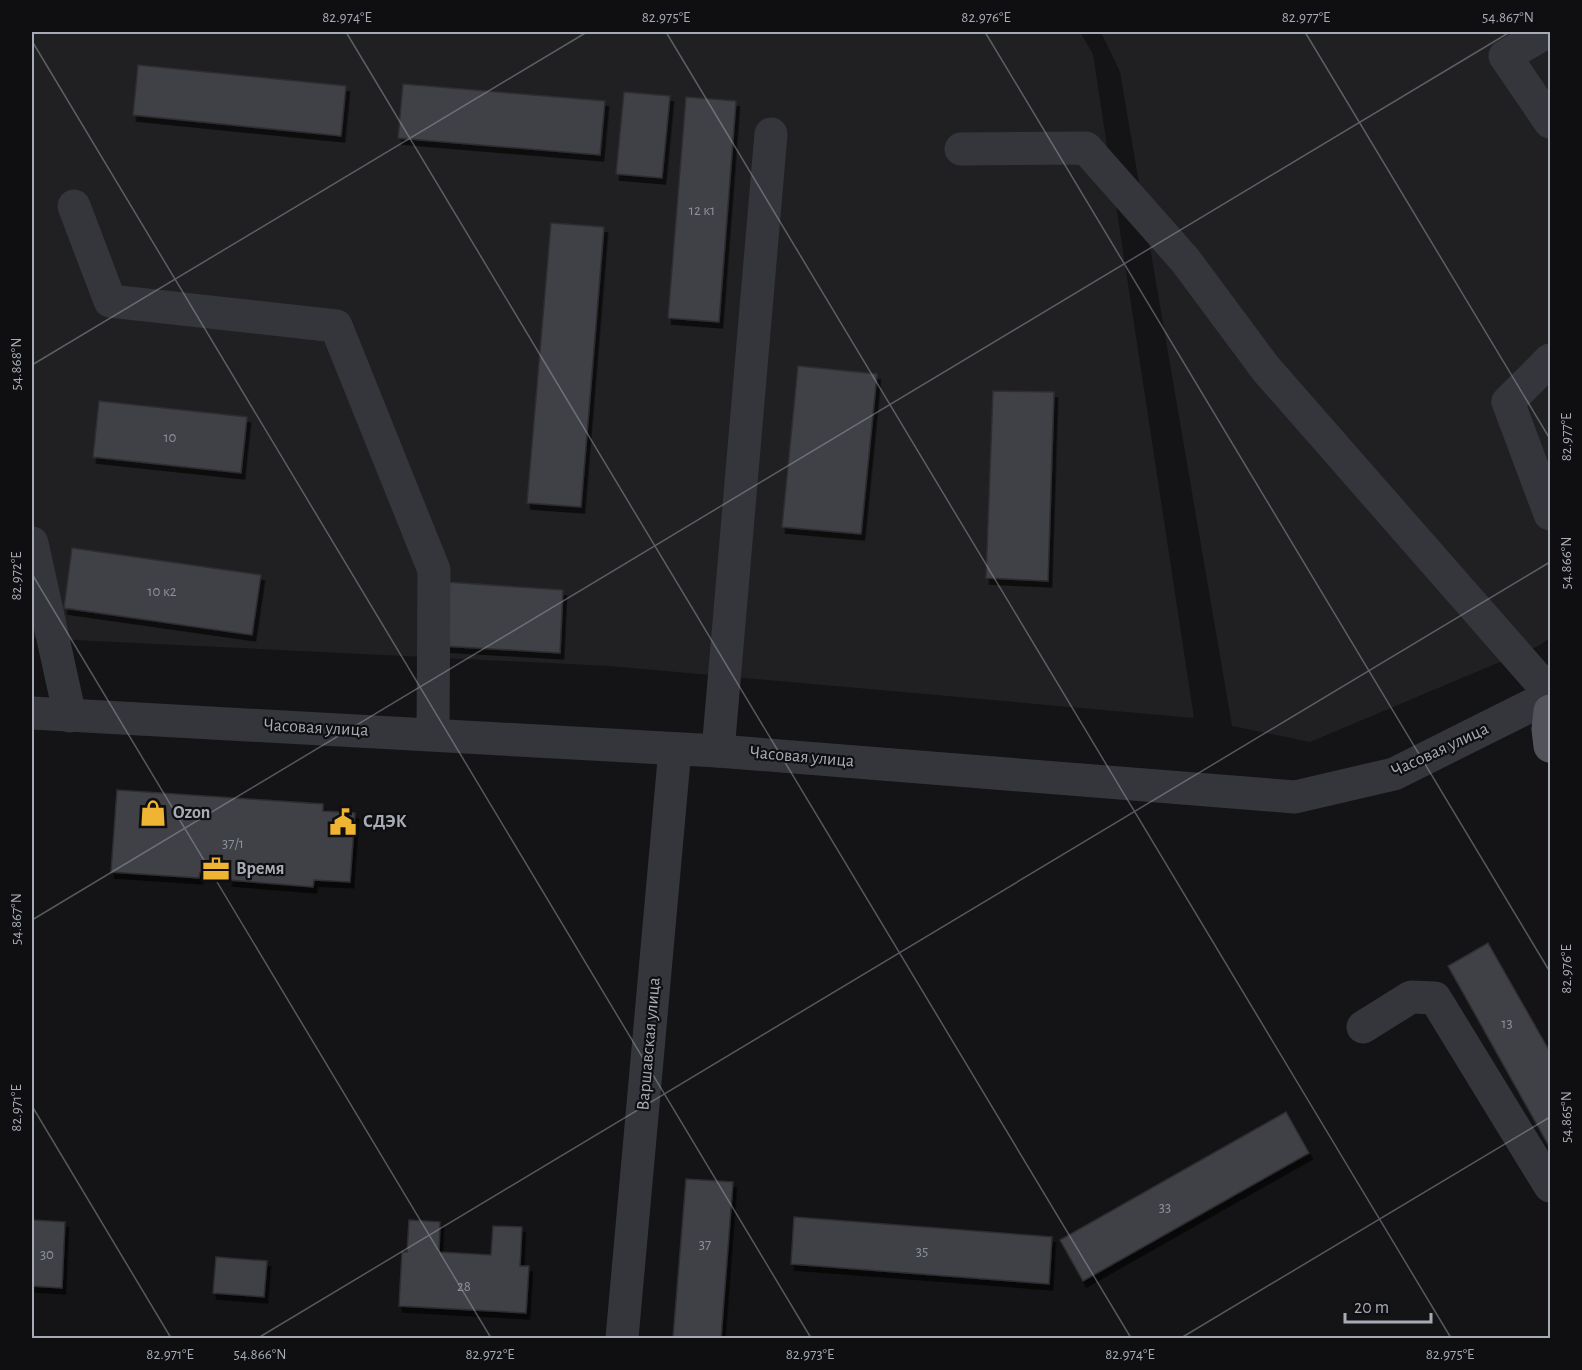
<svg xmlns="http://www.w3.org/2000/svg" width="1582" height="1370" font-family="'Alegreya Sans',sans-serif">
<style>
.built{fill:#202023}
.building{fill:#404146;stroke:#2f2e32;stroke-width:1.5;filter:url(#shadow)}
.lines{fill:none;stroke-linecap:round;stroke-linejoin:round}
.minor{stroke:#35363b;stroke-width:33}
.major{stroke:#52535a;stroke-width:33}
.ticks{fill:none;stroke:#a6abb6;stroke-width:1.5;stroke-opacity:0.45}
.labels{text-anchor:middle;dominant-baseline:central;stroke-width:4.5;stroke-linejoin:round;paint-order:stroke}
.number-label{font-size:15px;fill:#8c909a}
.street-label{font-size:18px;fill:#a6abb6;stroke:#0f0f11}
.poi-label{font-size:18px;font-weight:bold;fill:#a6abb6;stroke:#0f0f11;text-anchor:start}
.neatline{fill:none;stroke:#a6abb6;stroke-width:2}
.ticks-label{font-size:15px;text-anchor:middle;fill:#a6abb6}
</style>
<defs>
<filter id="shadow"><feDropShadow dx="3.5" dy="6" stdDeviation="0" flood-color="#0009"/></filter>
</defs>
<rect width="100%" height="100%" fill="#141416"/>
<g class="built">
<path d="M32,32H1080L1093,54L1194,718L609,666L32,638Z"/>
<path d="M1101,32H1550V638L1538,646L1310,742L1232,726L1120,72Z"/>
</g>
<g class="building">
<path d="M138,65L346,86L341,136L133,115Z"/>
<path d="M403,84L605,101L600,155L398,138Z"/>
<path d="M624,92L670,96L662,178L616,174Z"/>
<path d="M686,97L736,101L719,322L668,318Z"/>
<path d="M551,223L604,227L581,507L527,503Z"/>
<path d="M798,366L877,374L861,534L782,527Z"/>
<path d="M993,391L1054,392L1048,581L986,578Z"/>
<path d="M99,401L247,417L241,473L93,457Z"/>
<path d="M72,548L261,575L252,635L64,608Z"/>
<path d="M446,582L563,590L560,653L442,646Z"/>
<path d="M117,790L323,804V811L355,813L350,882L314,880L313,887L229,880L230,874L200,872L199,878L111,872Z"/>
<path d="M1488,943L1550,1052V1148L1448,966Z"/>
<path d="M1286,1112L1309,1153L1083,1281L1060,1240Z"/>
<path d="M686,1179L733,1182L721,1338H673Z"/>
<path d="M794,1217L1052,1237L1049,1284L791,1264Z"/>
<path d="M32,1220L65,1222L62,1288L32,1286Z"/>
<path d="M409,1220L440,1222L439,1252L491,1255L493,1226L522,1227L520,1266H529L526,1313L399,1306L402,1252H407Z"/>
<path d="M216,1257L267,1261L264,1297L213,1293Z"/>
</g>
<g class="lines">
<g class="minor">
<path d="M1547,32L1505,56L1550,122"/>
<path d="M961,149L1086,148L1185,260L1266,369L1550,693"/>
<path d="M74,206L110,301L336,326L434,570L433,734"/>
<path d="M1550,360L1508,402L1550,514"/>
<path d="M32,543L70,716"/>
<path d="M32,713L718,751L1295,797L1394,774L1550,696"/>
<path d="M718,751L771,134"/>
<path d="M1363,1027L1411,997L1435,998L1550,1186"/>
<path d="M622,1338L675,749"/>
</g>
<path class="major" d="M1550,711L1548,729L1550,746"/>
</g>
<path class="ticks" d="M346,32L1131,1338M666,32L1451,1338M985,32L1550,972M1305,32L1550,439M32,41L811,1338M32,365L587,32M32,574L491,1338M32,920L1510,32M32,1106L171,1338M258,1338L1550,562M1181,1338L1550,1117"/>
<defs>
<symbol id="shop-bare" viewBox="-9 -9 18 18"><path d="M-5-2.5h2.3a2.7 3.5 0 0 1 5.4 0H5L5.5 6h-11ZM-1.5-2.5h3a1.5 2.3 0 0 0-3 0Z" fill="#efb434" stroke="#0f0f11" stroke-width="2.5" paint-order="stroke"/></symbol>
<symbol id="civic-bare" viewBox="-9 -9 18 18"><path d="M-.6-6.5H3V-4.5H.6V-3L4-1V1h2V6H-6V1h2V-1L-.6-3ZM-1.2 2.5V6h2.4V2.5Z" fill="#efb434" stroke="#0f0f11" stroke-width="2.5" paint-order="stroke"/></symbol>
<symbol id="office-bare" viewBox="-9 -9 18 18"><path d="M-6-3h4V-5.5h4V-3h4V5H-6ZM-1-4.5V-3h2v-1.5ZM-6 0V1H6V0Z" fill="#efb434" stroke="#0f0f11" stroke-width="2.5" paint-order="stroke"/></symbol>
</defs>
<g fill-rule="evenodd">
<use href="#shop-bare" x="134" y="794" width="38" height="38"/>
<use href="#civic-bare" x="324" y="803" width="38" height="38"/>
<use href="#office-bare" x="197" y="850" width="38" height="38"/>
</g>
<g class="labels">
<g class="number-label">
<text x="702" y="210">12 к1</text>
<text x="170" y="437">10</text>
<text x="162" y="591">10 к2</text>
<text x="233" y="843">37/1</text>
<text x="1507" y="1023">13</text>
<text x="1165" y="1207">33</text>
<text x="705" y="1244">37</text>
<text x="922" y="1251">35</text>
<text x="47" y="1254">30</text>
<text x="464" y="1286">28</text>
</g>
<g class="street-label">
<text transform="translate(316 728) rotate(3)">Часовая улица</text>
<text transform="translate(1440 750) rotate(-25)">Часовая улица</text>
<text transform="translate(802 757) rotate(5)">Часовая улица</text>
<text transform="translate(649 1044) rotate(-85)">Варшавская улица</text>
</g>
<g class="poi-label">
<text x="173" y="813">Ozon</text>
<text x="363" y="822">СДЭК</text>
<text x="236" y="869">Время</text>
</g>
</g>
<rect width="1582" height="1370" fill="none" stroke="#0f0f11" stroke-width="66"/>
<path d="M1345 1313v9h86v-9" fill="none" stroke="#a6abb6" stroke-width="3"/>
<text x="1354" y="1313" font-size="18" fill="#a6abb6" stroke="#0f0f11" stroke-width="4.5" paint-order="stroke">20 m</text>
<rect x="33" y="33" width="1516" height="1304" class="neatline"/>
<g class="ticks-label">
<text x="347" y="22">82.974°E</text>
<text x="666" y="22">82.975°E</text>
<text x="986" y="22">82.976°E</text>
<text x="1306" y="22">82.977°E</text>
<text x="1508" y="22">54.867°N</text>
<text transform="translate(16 364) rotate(-90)" y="5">54.868°N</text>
<text transform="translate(1566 437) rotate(-90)" y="5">82.977°E</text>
<text transform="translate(1566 563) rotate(-90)" y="5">54.866°N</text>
<text transform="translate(16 576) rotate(-90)" y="5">82.972°E</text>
<text transform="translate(16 919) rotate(-90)" y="5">54.867°N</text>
<text transform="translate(1566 969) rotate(-90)" y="5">82.976°E</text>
<text transform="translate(16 1108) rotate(-90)" y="5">82.971°E</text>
<text transform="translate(1566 1117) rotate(-90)" y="5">54.865°N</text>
<text x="170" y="1359">82.971°E</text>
<text x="260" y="1359">54.866°N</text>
<text x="490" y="1359">82.972°E</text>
<text x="810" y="1359">82.973°E</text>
<text x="1130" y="1359">82.974°E</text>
<text x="1450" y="1359">82.975°E</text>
</g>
</svg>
